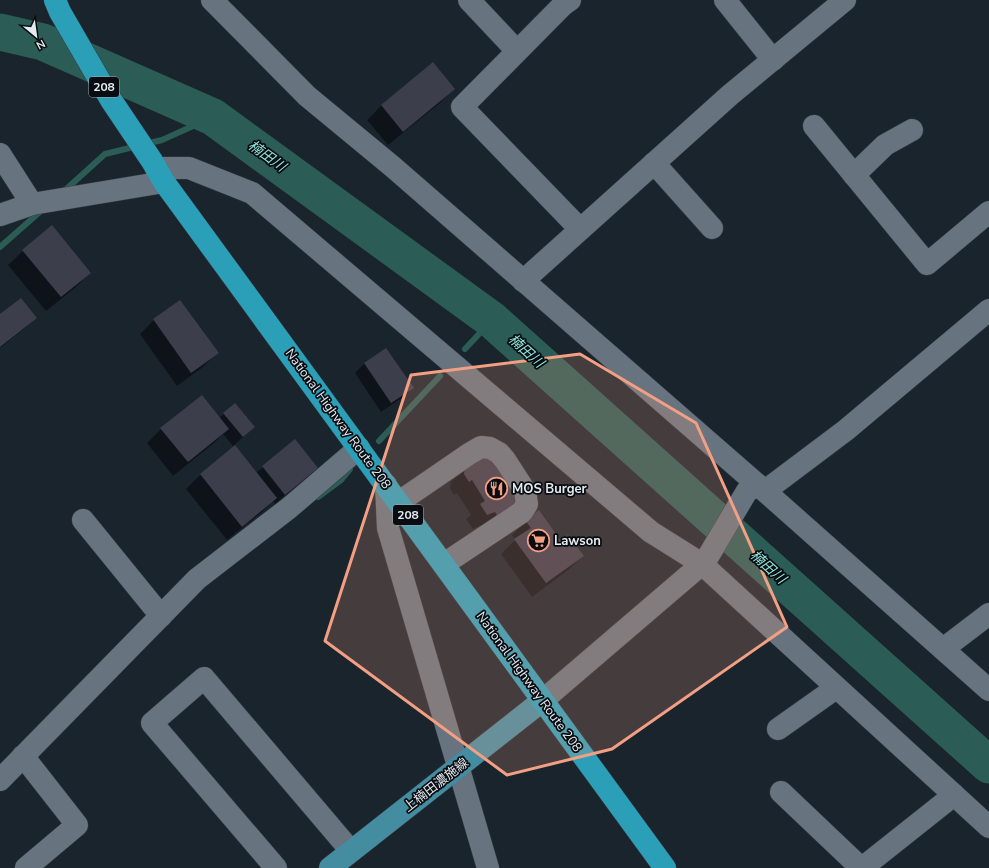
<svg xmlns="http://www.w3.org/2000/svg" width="989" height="868" font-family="'Nunito Sans','Noto Sans JP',sans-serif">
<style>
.shadow{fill:#0007}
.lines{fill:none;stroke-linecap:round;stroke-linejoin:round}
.stream{stroke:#2b5c56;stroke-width:6}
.river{stroke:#2b5c56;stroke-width:37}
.building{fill:#3c3e4b}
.minor-casing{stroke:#363e45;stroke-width:23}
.major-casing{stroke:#363e45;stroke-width:23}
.highway-casing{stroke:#363e45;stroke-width:23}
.minor{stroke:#67737e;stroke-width:22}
.major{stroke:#448da1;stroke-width:22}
.highway{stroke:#2c9fb8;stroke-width:22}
.marked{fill:#f39f83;fill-opacity:0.2;stroke:#f39f83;stroke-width:3;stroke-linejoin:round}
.labels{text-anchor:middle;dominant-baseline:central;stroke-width:3.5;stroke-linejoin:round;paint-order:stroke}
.shield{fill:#090d11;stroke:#a2a8ae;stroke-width:1}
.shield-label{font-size:12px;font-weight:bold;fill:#e4ebf1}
.street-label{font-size:13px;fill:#e4ebf1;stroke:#090d11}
.poi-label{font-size:13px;font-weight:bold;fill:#e4ebf1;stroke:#090d11;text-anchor:start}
.water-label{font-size:14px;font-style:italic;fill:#91e6db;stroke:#090d11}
</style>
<rect width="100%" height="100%" fill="#1a242d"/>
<g class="shadow">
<path d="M433,63L454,88L440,103L388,145L367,120L381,106Z"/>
<path d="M52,227L90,273L76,287L46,311L8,265L23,251Z"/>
<path d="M180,301L217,353L203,367L177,386L140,334L154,320Z"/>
<path d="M0,316L35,318L26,327L0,348Z"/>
<path d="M386,349L413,388L403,397L381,412L355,373L364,364Z"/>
<path d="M235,405L254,427L233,446L223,434L214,443L173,476L147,443L161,429L219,418Z"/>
<path d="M295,441L317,468L307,477L275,504L273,501L262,512L227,540L186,489L200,475L235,447L256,473Z"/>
<path d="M466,468L520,496L485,533L480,525L473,529L466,519L471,515L457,493L454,495L450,488L451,482Z"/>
<path d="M526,521L583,556L568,570L532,597L501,554L515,540L512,535Z"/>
</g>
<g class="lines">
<g class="stream">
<path d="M63,192L105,154L162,140L213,117"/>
<path d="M0,247L42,210"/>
<path d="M465,349L492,320"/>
<path d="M379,441L440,376"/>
<path d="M318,497L341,480L350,469"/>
</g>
<path class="river" d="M0,32L43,42L213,117L492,320L989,765"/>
</g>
<g class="building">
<path d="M433,62L455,89L403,132L381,105Z"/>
<path d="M52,225L91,273L61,297L22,250Z"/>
<path d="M21,298L37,318L0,347V314Z"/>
<path d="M180,300L219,353L191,373L153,319Z"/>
<path d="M386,348L414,388L391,403L364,363Z"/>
<path d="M202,395L229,429L188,462L160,428Z"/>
<path d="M235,403L255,427L243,437L223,413Z"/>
<path d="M295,439L318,468L285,495L262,466Z"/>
<path d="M235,445L277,498L242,527L200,474Z"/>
<path d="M492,454L521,499L499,519L495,512L487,515L480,504L485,501L472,480L469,482L464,474L465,467Z"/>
<path d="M539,510L561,541L568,535L584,556L546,583L514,539L531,528L525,520Z"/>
</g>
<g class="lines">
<defs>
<g id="minor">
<path d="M212,0L307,96L393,167L758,485L989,690"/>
<path d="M469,0L517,51"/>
<path d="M570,0L563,5L462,107L580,229"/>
<path d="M725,0L773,60"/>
<path d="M814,126L927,264L989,212"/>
<path d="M0,154L32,204"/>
<path d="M654,163L712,228"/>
<path d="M156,168H189L252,193L651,532L702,564L989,827"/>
<path d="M854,175L885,145L912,130"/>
<path d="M0,215L32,204L164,182"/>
<path d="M523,281L730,95L845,0"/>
<path d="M386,485L388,528L488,868"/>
<path d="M765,491L846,430L989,310"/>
<path d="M399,502L469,454L481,447L490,448L499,453L505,460L525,491L527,504L522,512L444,564"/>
<path d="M83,520L161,616"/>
<path d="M943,649L989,614"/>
<path d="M542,701L702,564L706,560L747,491L758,485"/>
<path d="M778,729L836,688"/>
<path d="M23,756L77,825L26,868"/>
<path d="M0,780L197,579L289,508L359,448"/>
<path d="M781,792L861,868"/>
<path d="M276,868L152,723L204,678L351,851"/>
<path d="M862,868L954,795"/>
</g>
<path id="major" d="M330,868L542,701"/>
<path id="highway" d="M55,0L60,12L111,100L152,161L164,182L665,868"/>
</defs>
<use href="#minor" class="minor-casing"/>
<use href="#major" class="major-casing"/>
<use href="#highway" class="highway-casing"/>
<use href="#minor" class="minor"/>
<use href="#major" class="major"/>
<use href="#highway" class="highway"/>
</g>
<path class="marked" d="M580,354L696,423L787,627L612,749L507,775L325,641L411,375Z"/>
<defs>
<symbol id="restaurant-ring" viewBox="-11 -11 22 22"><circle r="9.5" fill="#090d11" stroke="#f39f83" stroke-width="1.5"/><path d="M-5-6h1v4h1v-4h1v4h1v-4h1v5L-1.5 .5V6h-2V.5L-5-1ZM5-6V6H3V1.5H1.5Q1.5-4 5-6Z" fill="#f39f83"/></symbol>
<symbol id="supermarket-ring" viewBox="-11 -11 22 22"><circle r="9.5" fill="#090d11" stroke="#f39f83" stroke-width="1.5"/><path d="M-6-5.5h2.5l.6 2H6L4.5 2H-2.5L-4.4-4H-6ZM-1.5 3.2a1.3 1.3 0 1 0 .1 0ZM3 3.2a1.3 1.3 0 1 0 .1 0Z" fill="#f39f83"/></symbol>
</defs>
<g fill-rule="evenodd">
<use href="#restaurant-ring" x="484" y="476" width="25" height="25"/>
<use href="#supermarket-ring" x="526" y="528" width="25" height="25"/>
</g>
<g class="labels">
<g class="shield">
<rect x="89" y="77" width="30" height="20" rx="3"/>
<rect x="393" y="505" width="30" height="20" rx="3"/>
</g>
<g class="shield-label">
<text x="104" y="87">208</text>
<text x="408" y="515">208</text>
</g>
<g class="street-label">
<text transform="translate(338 419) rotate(54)">National Highway Route 208</text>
<text transform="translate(529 682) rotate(54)">National Highway Route 208</text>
<text transform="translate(436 785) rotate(-38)">上楠田濃施線</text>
</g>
<g class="poi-label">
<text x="512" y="489">MOS Burger</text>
<text x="554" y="541">Lawson</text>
</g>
<g class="water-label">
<text transform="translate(267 156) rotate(36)">楠田川</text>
<text transform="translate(526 351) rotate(42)">楠田川</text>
<text transform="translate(768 567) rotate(42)">楠田川</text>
</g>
</g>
<g transform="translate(36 36) rotate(151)" stroke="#090d11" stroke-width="3" paint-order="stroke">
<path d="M0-3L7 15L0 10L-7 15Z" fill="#e4ebf1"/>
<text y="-6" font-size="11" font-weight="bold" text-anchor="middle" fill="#e4ebf1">N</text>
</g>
</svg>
